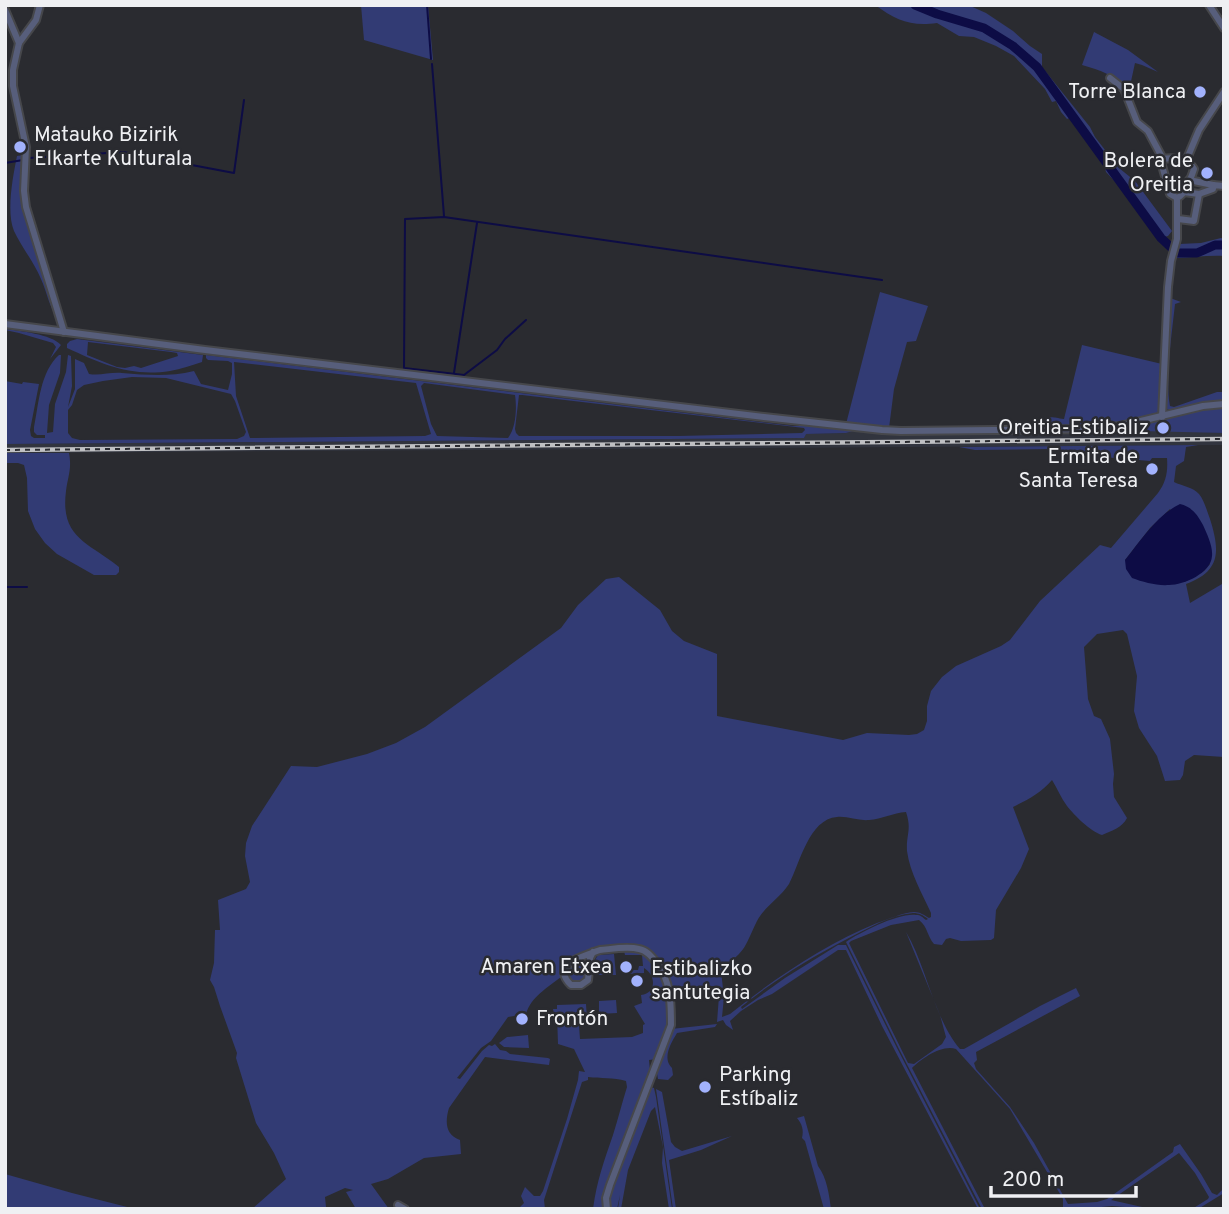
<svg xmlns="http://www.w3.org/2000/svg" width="1229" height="1214" font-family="Overpass,sans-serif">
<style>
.built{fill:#31343e}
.green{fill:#323b74;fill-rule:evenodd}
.water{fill:#0d0c45}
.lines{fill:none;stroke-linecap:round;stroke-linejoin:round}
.stream{stroke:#0d0c45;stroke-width:2}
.river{stroke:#0d0c45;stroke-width:9}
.minor-casing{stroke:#46474b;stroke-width:10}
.minor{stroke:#575e7b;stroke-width:6}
.rail-casing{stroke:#bfc0c3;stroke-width:4.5}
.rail{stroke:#2a2b30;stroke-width:2;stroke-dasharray:5;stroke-linecap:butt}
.poi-dot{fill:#a2b2fd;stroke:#2a2b30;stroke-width:2.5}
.labels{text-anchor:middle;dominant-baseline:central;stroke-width:5;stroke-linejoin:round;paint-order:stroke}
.poi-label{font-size:21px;fill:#eff0f3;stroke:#2a2b30;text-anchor:end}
</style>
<rect width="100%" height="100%" fill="#2a2b30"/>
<path class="built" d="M1117,429L1132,431H1187L1224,433V445L5,453V444L804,438L805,434L846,433L857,430L894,434H1026L1095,432Z"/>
<g class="green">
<path d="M361,5H428L433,60L364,40Z"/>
<path d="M875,5H968L986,13L1013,31L1030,46L1042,54V67L1090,127L1095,137L1119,168L1135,181L1172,231L1168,236L1158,239L1124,191L1106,172L1103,160L1072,117L1067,119L1061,112L1056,101L1052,102L1045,89L1014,56L996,46L974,37L959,36L937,23C911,27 896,20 875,5Z"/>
<path d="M1094,32L1128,50L1158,72L1142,65L1135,63L1130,86L1137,88L1136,91H1128C1116,75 1100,70 1082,65Z"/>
<path d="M23,155L22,200L58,319C49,307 47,292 41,279C34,262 22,248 14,231C6,212 13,176 17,156Z"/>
<path d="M1221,238L1224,239V256C1207,255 1192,258 1175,258L1179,244L1201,243Z"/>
<path d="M880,292L928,306L916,341L907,342L894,389L889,428L846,424Z"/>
<path d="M1170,298L1181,302L1175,304C1172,333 1165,378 1170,406L1174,407L1217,392H1224V400C1206,401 1181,414 1166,409L1165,403Z"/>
<path d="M5,329C20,331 51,334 61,345L50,359L56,347L53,343L19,333L5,330Z"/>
<path d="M77,339L203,355L202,362C192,365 181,369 170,371C130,377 102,364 67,348V344L70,341ZM88,342L171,352L177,353L178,356L141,368L134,366L125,368L117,367L87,355Z"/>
<path d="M1082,345L1162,364L1159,411L1155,414L1121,423L1084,426L1041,427C1050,414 1049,417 1064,419Z"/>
<path d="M59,355H61L60,373L49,405L47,433L53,432L55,404L66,372L68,355L71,356L72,386L68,407L75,389V359L84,363L89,374C100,376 110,372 122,373C147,375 169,377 194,371L201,384L228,390L232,374V363L228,361L208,360L206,358V355L793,426H802L804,425L857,430L846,433L806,434L804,438L5,444V381L22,384L23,382L39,384L30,430L31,436L34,438H45V435H37L34,432V427C39,403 40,372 59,355ZM234,362L416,383L431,434L425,436L250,438L236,396ZM132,377L166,378L231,394L235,401L246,432L244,436L237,439L80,440L72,438L68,433V410L72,405L77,390L84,385L103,381ZM424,383L515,395C517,408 516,428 508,438L437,436L431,424L421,386ZM519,395H522L804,428L805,430L802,433L678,436H519L516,433L515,429Z"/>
<path d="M1224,406V433L1139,431L1154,421L1203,409Z"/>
<path d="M1198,445L1186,447L1184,461L1176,466L1174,482C1182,486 1193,487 1199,494C1204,500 1207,511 1210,519C1220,551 1221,571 1186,584L1190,603L1222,584L1224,587V757L1194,755L1185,761L1183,775L1180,780L1165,781L1157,756L1139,728L1134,711L1137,676L1127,634L1123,630L1097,634L1084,647L1088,699L1094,716L1101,719L1110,739L1114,774L1113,784L1114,797L1127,818C1122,828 1111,831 1102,835C1090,831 1075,816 1067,806C1061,798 1057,788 1052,780C1041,793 1029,799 1013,807L1029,849L1021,868L996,910L994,938L991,940L961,941L950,938L946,939L942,945L934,944C927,936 928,927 919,920L891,925L851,941L849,943L908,1063L914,1064L942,1044L946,1037L940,1015L906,932C926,965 934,1019 960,1049H964L1040,1006L1076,988L1080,996L976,1052L977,1060L974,1063L976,1069L1010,1107L1034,1143L1068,1204L1097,1202L1107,1199L1173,1152L1174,1147L1180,1144L1201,1174L1212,1193L1217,1195L1224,1188V1193L1198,1209H1192L1208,1199L1209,1197L1195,1173L1179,1153L1111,1200L1151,1209L1112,1206L1080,1209H1060L1063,1207V1199L1010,1109L956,1049C942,1044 921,1059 912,1068L985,1209H982L899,1049L846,942C861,932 898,913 916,915C921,915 922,917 926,920L928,919C923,915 919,913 913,913C890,915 867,929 847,939C810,958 773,981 741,1007L742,1009L785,978L838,945H846L897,1048L980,1209H978L882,1026L846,950H838L772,994L758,1000L741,1011L730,1021L733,1030L726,1025L723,1020L717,1022L719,996L718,986L680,987L672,990C667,969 652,950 632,945L597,947L568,959L562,965L561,977C547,988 531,997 526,1014L508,1017L491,1041L481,1048L457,1078L460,1079L482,1051L489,1045L492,1046L495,1044L500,1050L506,1051L510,1054L548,1058L550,1059L549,1065L485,1057L449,1108C445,1121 445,1135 460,1140L461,1154L424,1158L388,1179L371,1184L389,1209H356L346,1192L353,1190L345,1188L325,1197L326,1207L323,1209H252L286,1179L274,1153L256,1123L236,1058L237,1053L220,1006L214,987L210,980L214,963L215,930H220L218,900L246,889L250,882L245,856L246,843L252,826L291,766L317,767L367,754L396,743L425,727L561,628L578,605L606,579L619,577L660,610L672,631L684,641L717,654V716L843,740L867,733L909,735L917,734L924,730L927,721V706L931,691L942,677L956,666L1001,646L1010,640L1040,601L1100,545L1111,548L1158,493C1166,482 1168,472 1167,458H1152L1150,461L1103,457L1052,449L975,450L959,447ZM1170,509L1210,564L1204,571L1184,582L1125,560L1150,528ZM906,812C912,830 906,834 907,851C910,873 922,893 931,913V917L929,918C924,915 920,912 914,912C902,913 889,919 877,923C825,944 774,979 730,1014L722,1017L724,997L721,971L723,966C746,953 746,943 757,921C765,906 780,898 789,884C800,863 809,819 837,817C848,816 858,821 869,820C882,819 893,813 906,812Z"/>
<path d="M5,453H69C72,469 68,476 66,491C60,538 88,542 119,567V572L116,575H94L57,554L45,543L35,529L28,511L27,478L24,465L18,463H5Z"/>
<path d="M624,951C630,951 636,950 641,952C664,959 671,1007 667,1027C665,1038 659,1049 656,1059L649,1060L650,1071L604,1193V1209H593C597,1180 604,1161 613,1135C618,1119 622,1103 627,1087L626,1081C613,1077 601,1079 588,1077V1080L582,1082L544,1200L545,1209H518L524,1203L521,1196L525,1187L534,1196H540L543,1191L567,1119L578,1080L579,1071L585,1072L574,1049L558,1044L557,1015L554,1014L553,1009H557V1005L586,1004L587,1019L573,1020V1025H579L580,1039L632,1037L643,1033V1025L645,1024L634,1006L642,1003L641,995C657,993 656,975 644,968V973L628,974V970H638L639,966H643L642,955H625Z"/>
<path d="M614,954L616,975H596L595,960L598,955Z"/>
<path d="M587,958V975L582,982L575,983L571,981L567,972C570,963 579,961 587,958Z"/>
<path d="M616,1000L617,1013L599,1014V1001Z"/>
<path d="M717,1024L715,1027L677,1033C671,1043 662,1058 672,1068L673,1075L668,1080L658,1079L656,1068L671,1029Z"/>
<path d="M528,1035L529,1048L504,1047L499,1043L507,1037Z"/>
<path d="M650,1087L654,1088L656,1097L672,1209H669L662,1163L663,1147L655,1107L651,1111L628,1170L621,1209H618L620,1195L617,1209H609L608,1199L611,1189Z"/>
<path d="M656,1089L662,1092L671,1142L675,1147L682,1151L732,1136L701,1150L669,1160L676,1209H673Z"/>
<path d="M804,1116L818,1166C827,1178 829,1194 831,1209H824L805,1141L802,1138C804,1130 802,1124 797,1118Z"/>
<path d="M5,1174L72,1193L135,1209H5Z"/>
</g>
<path class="water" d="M1180,504C1192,507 1197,514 1203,525C1207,534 1213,546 1212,556C1211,573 1184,585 1169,585C1157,586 1143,582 1132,578L1126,569L1125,560C1141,540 1157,515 1180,504Z"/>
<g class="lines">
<g class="stream">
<path d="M427,5L431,59"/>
<path d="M432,64L444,216"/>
<path d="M29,158L123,152L234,173L244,100"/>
<path d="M5,163L23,160"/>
<path d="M526,320L505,339L497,350L464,375L404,368L405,219L444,217L882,280"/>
<path d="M454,373L477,223"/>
<path d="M5,587H27"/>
</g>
<path class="river" d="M915,5L937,14L984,28L1013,46L1037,67L1161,238L1177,253H1197L1215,245H1224"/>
<defs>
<g id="minor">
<path d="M40,5L36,20L19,43L13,70V86L26,147L24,191L26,207L64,332"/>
<path d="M1209,5L1224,28"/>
<path d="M5,10L19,43"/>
<path d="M1110,78L1124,89L1137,122L1148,131L1163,159"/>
<path d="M1186,161L1199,130L1224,92"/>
<path d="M1189,180L1213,185"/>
<path d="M1184,192L1199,194L1213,189V185L1224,186"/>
<path d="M1178,219L1194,221L1199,194"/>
<path d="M5,324L205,350L764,417L882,430L901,431L1093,429L1120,426L1203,406L1224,404"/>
<path d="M1162,417L1168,287L1171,261L1177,239V198C1186,194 1191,178 1194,169C1188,159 1174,157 1163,159L1161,162L1170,194L1177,198"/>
<path d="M593,952L590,958L588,980L581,985H571C550,964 582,957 597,951L600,950C612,949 627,946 639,949C646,950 651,956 656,962C671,981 671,1002 671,1025L610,1185L606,1198L607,1209"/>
<path d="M398,1205L405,1209"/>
</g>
</defs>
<use href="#minor" class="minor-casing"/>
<use href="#minor" class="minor"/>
<defs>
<path id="rail" d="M5,450L1224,439"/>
</defs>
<use href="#rail" class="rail-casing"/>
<use href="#rail" class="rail"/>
</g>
<g class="poi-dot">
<circle cx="1200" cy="92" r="7"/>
<circle cx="20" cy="147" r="7"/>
<circle cx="1207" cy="173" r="7"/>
<circle cx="1163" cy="428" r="7"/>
<circle cx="1152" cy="469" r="7"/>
<circle cx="626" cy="967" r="7"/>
<circle cx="637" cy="981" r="7"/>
<circle cx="522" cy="1019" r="7"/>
<circle cx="705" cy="1087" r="7"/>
</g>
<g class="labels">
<g class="poi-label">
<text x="1186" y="92">Torre Blanca</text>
<text x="34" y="135" text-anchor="start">Matauko Bizirik<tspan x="34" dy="24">Elkarte Kulturala</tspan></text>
<text x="1193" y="161">Bolera de<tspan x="1193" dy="24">Oreitia</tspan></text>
<text x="1149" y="428">Oreitia-Estibaliz</text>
<text x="1138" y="457">Ermita de<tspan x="1138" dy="24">Santa Teresa</tspan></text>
<text x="612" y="967">Amaren Etxea</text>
<text x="651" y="969" text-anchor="start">Estibalizko<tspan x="651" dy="24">santutegia</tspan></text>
<text x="536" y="1019" text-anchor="start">Frontón</text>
<text x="719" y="1075" text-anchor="start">Parking<tspan x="719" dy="24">Estíbaliz</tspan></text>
</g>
</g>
<rect width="1229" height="1214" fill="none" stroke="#eff0f3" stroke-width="14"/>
<path d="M991 1186v10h145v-10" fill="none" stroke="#eff0f3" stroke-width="3.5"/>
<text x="1002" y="1186" font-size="21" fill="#eff0f3" stroke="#2a2b30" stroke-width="5" paint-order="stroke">200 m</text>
</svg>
